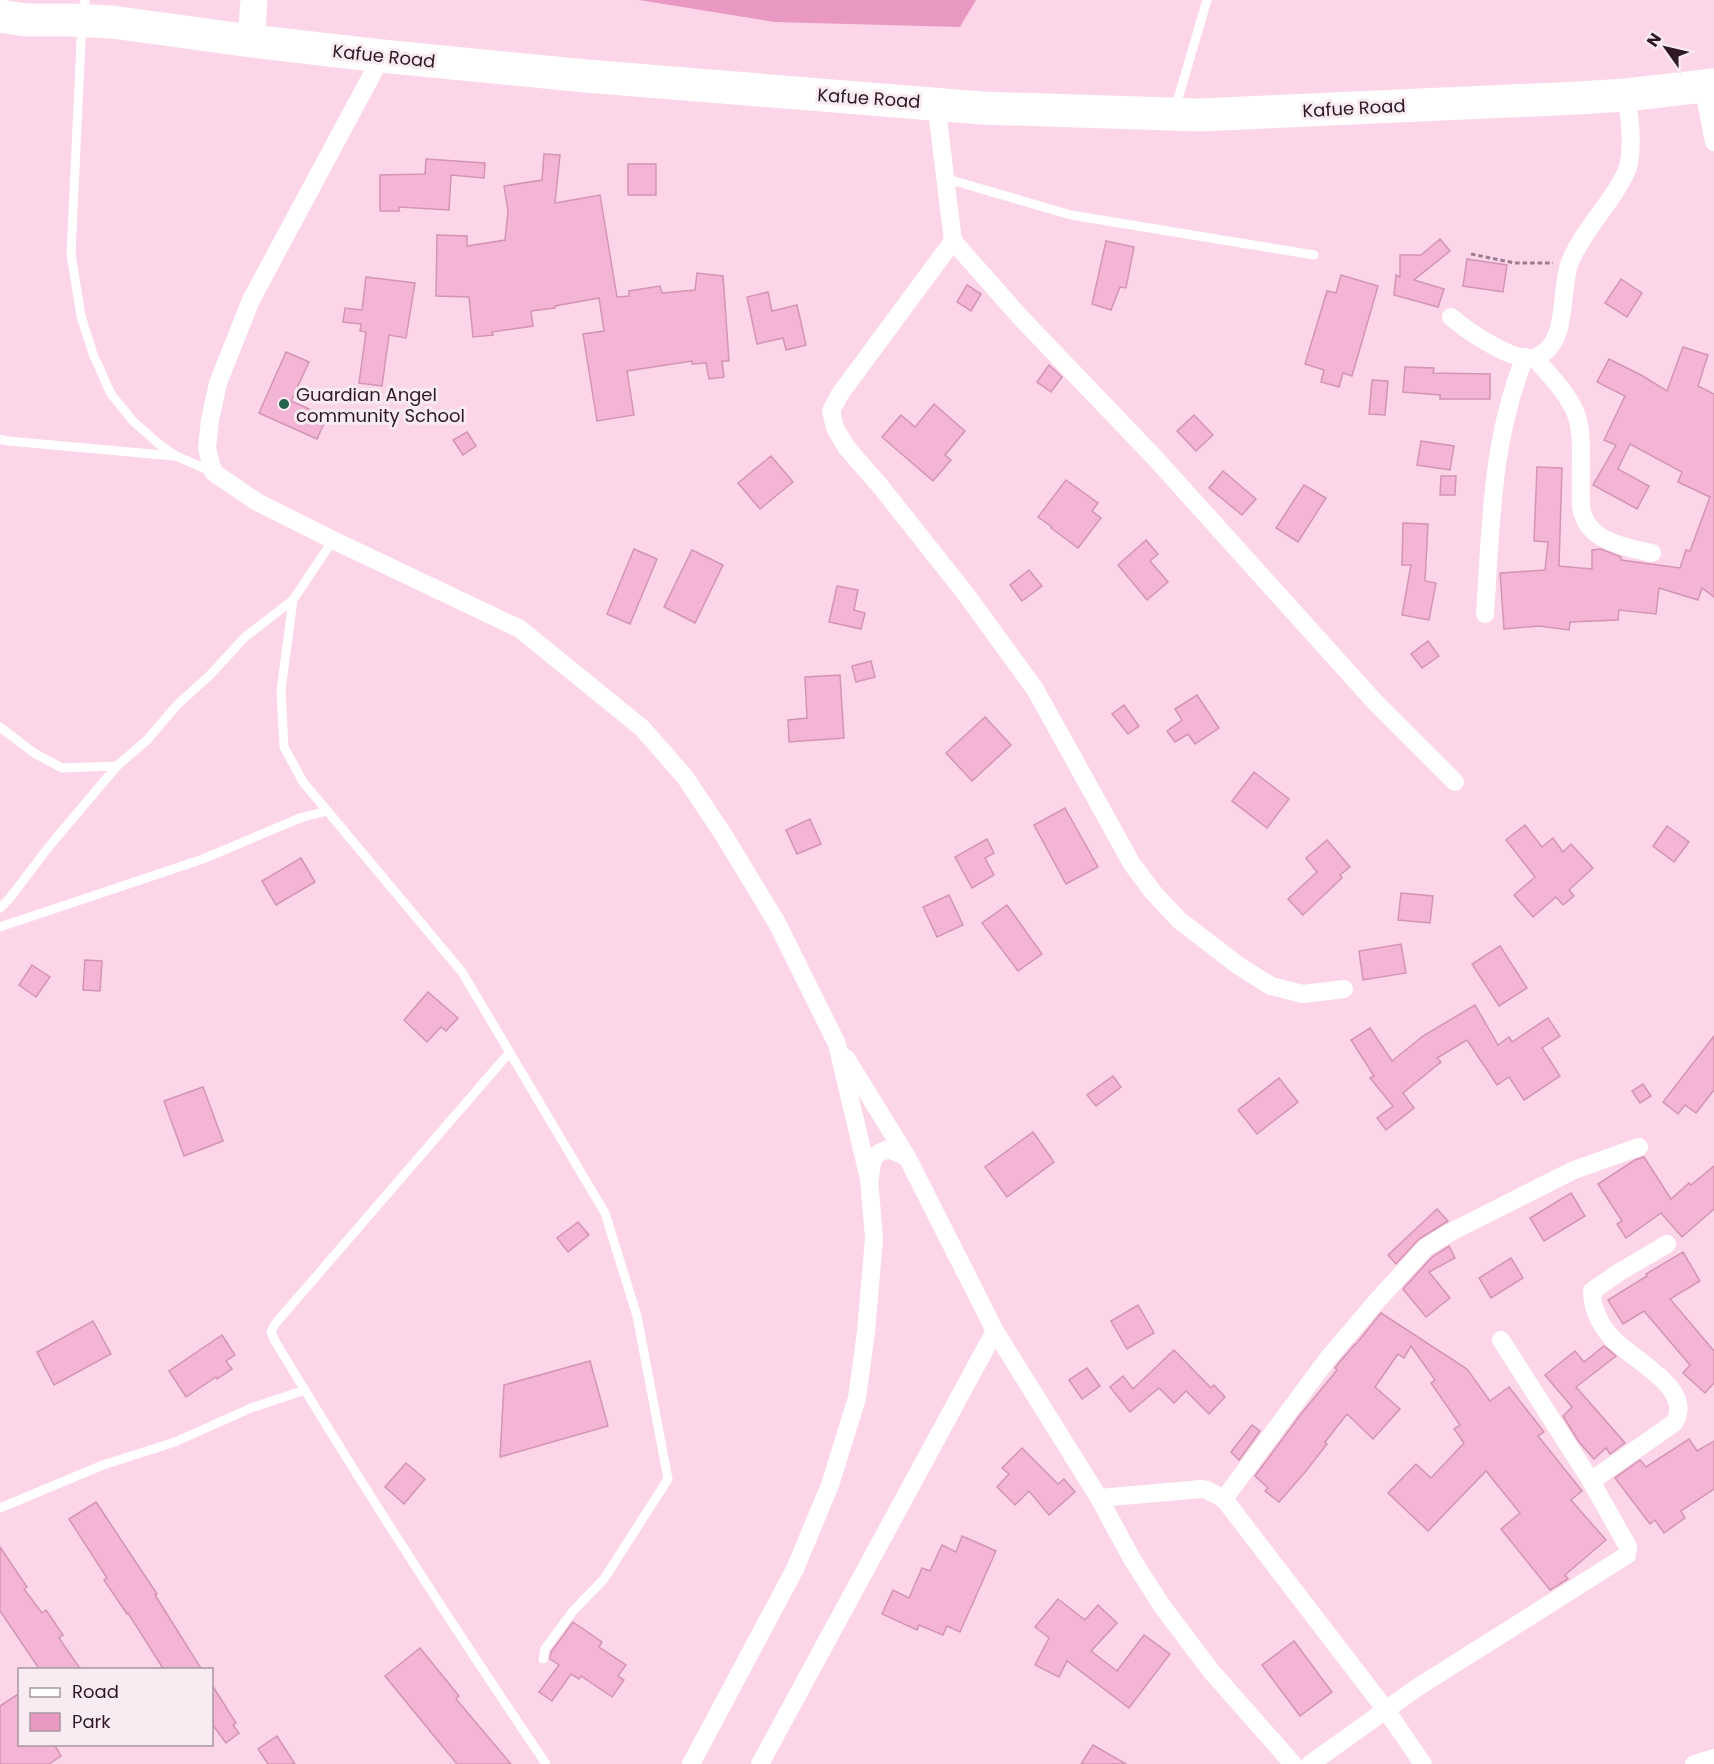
<svg xmlns="http://www.w3.org/2000/svg" width="1714" height="1764" font-family="Poppins,sans-serif">
<style>
.green{fill:#e998c2}
.building{fill:#f4b4d5;stroke:#d395b4;stroke-width:1.5}
.lines{fill:none;stroke-linecap:round;stroke-linejoin:round}
.path{stroke:#9d7d8d;stroke-width:3;stroke-dasharray:4.5 3;stroke-linecap:butt}
.lane{stroke:#fff;stroke-width:9}
.street{stroke:#fff;stroke-width:18}
.secondary{stroke:#fff;stroke-width:27}
.highway{stroke:#fff;stroke-width:33}
.poi-dot{fill:#26624d;stroke:#f8ebf1;stroke-width:2}
.labels{text-anchor:middle;dominant-baseline:central;stroke-width:6;stroke-linejoin:round;paint-order:stroke}
.street-label{font-size:18px;fill:#301825;stroke:#f8ebf1}
.poi-label{font-size:18px;fill:#301825;stroke:#f8ebf1;text-anchor:start}
</style>
<rect width="100%" height="100%" fill="#fdd5e8"/>
<path class="green" d="M639,0H976L960,27L774,22Z"/>
<g class="building">
<path d="M544,154L560,155L555,203L600,195L617,297L629,296V291L660,286L662,293L695,290L697,273L723,276L729,361H722L724,377L709,379L706,363L692,364V361L627,371L634,415L597,421L583,334L604,331L599,298L555,306V308L531,311L533,326L492,332L493,335L473,337L469,297L436,296L437,235L467,236V246L505,240L508,211L504,186L542,180Z"/>
<path d="M426,159L485,163L484,178L451,175L449,210L399,207V211H380V175L425,174Z"/>
<rect x="628" y="164" width="28" height="31"/>
<path d="M1440,239L1450,251L1414,280L1444,289L1438,307L1394,295L1396,275L1400,277V255H1421Z"/>
<path d="M1106,241L1134,247L1126,288L1120,287L1111,310L1092,304Z"/>
<path d="M1467,259L1507,265L1503,292L1463,286Z"/>
<path d="M1341,275L1378,286L1352,376L1343,373L1339,387L1321,382L1324,370L1305,364L1327,291L1336,293Z"/>
<path d="M366,277L415,283L406,338L389,335L382,386L359,383L366,332L360,331L361,324L343,322L345,308L362,310Z"/>
<path d="M1621,279L1642,293L1627,317L1605,303Z"/>
<path d="M967,285L981,294L971,311L957,302Z"/>
<path d="M768,292L772,311L797,305L806,345L786,350L783,338L757,344L747,297Z"/>
<path d="M1683,347L1708,355L1698,386L1714,394V597L1702,588L1698,600L1659,588L1656,614L1619,610L1618,620L1570,622L1569,630L1539,626L1504,629L1500,573L1545,570L1548,542L1534,541L1537,467L1562,468L1559,566L1592,569V550L1601,549L1621,557V560L1680,568L1686,550L1690,551L1710,497L1678,482L1682,472L1630,444L1618,469L1649,486L1637,509L1593,485L1616,445L1604,440L1625,396L1597,382L1609,359L1641,375L1667,391Z"/>
<path d="M286,352L309,362L291,401L327,417L317,439L259,413Z"/>
<path d="M1049,365L1062,377L1051,392L1037,382Z"/>
<path d="M1405,367L1434,368L1433,373L1490,374V399H1440V395L1403,392Z"/>
<path d="M1372,380L1388,381L1385,415L1369,414Z"/>
<path d="M934,404L965,431L945,455L951,460L933,481L882,437L901,415L915,427Z"/>
<path d="M1194,415L1213,435L1196,451L1177,431Z"/>
<path d="M467,432L476,446L463,455L453,440Z"/>
<path d="M1421,441L1454,446L1450,470L1417,465Z"/>
<path d="M771,456L793,482L760,509L738,483Z"/>
<path d="M1223,471L1256,499L1242,515L1209,488Z"/>
<path d="M1441,476H1456L1455,495H1440Z"/>
<path d="M1066,480L1098,503L1092,511L1101,518L1078,548L1051,528L1052,527L1038,517Z"/>
<path d="M1304,485L1326,498L1298,542L1276,528Z"/>
<path d="M1403,523L1428,524L1425,581L1436,583L1429,620L1402,615L1411,565H1402Z"/>
<path d="M1146,540L1158,554L1150,561L1168,582L1147,600L1118,565Z"/>
<path d="M634,549L657,559L630,624L607,614Z"/>
<path d="M692,550L723,565L695,623L664,607Z"/>
<path d="M1029,570L1042,586L1022,601L1010,585Z"/>
<path d="M837,586L858,590L854,610L865,613L861,629L829,622Z"/>
<path d="M1428,641L1439,656L1422,668L1411,654Z"/>
<path d="M871,661L875,677L856,682L852,666Z"/>
<path d="M840,675L844,738L789,742L788,720L807,718L805,677Z"/>
<path d="M1197,695L1219,728L1195,744L1188,734L1175,742L1167,731L1182,720L1175,709Z"/>
<path d="M1124,705L1139,726L1128,734L1112,714Z"/>
<path d="M985,717L1011,745L972,781L946,753Z"/>
<path d="M1254,772L1289,799L1267,828L1232,801Z"/>
<path d="M1065,808L1098,867L1066,884L1034,825Z"/>
<path d="M810,819L821,844L797,854L786,830Z"/>
<path d="M1525,825L1542,847L1553,838L1563,852L1571,844L1593,868L1569,890L1574,896L1563,905L1556,897L1533,917L1514,895L1535,877L1506,840Z"/>
<path d="M1667,826L1689,842L1674,862L1653,846Z"/>
<path d="M987,839L994,853L985,858L994,875L972,888L955,857Z"/>
<path d="M1327,840L1350,867L1340,875L1342,878L1303,915L1288,899L1317,872L1306,858Z"/>
<path d="M301,858L315,882L276,905L262,881Z"/>
<path d="M1401,893L1433,896L1430,923L1398,920Z"/>
<path d="M949,895L963,925L937,937L923,907Z"/>
<path d="M1007,905L1042,954L1018,971L982,923Z"/>
<path d="M1401,944L1406,973L1363,980L1359,951Z"/>
<path d="M1500,946L1527,988L1499,1006L1472,964Z"/>
<path d="M85,960L102,961L100,991L83,990Z"/>
<path d="M32,965L50,977L36,997L19,985Z"/>
<path d="M428,992L458,1018L446,1031L441,1027L427,1042L404,1020Z"/>
<path d="M1475,1005L1498,1045L1509,1037L1512,1042L1548,1018L1560,1036L1542,1048L1560,1076L1524,1100L1509,1077L1497,1085L1467,1040L1437,1058L1441,1062L1403,1093L1414,1108L1386,1130L1377,1118L1393,1106L1370,1078L1374,1076L1351,1040L1370,1028L1392,1061L1423,1036Z"/>
<path d="M1714,1036V1090L1696,1113L1685,1105L1678,1114L1663,1102Z"/>
<path d="M1113,1076L1121,1087L1096,1106L1087,1095Z"/>
<path d="M1279,1078L1298,1102L1257,1134L1238,1110Z"/>
<path d="M1643,1084L1651,1096L1640,1103L1632,1091Z"/>
<path d="M203,1087L223,1141L184,1156L164,1101Z"/>
<path d="M1033,1132L1054,1162L1007,1197L985,1167Z"/>
<path d="M1644,1157L1671,1199L1689,1183L1691,1185L1714,1166V1209L1682,1237L1661,1213L1626,1238L1617,1224L1622,1221L1598,1184L1635,1160Z"/>
<path d="M1571,1193L1585,1216L1544,1241L1530,1218Z"/>
<path d="M1437,1209L1448,1221L1419,1239L1396,1264L1388,1255Z"/>
<path d="M578,1222L589,1235L568,1252L557,1238Z"/>
<path d="M1449,1246L1455,1258L1429,1272L1450,1298L1426,1317L1403,1289L1432,1257Z"/>
<path d="M1683,1252L1700,1281L1670,1299L1714,1351V1383L1705,1393L1683,1373L1690,1365L1644,1311L1623,1324L1608,1300L1647,1276L1646,1274Z"/>
<path d="M1511,1258L1523,1278L1491,1298L1479,1278Z"/>
<path d="M1138,1305L1154,1333L1127,1349L1111,1321Z"/>
<path d="M1381,1313L1467,1369L1490,1401L1509,1387L1544,1432L1538,1436L1582,1491L1571,1500L1606,1540L1565,1575L1568,1579L1550,1590L1501,1529L1520,1513L1486,1471L1428,1531L1388,1493L1416,1464L1431,1478L1464,1443L1454,1429L1460,1425L1431,1383L1435,1380L1411,1346L1404,1358L1398,1354L1375,1387L1400,1409L1373,1439L1347,1414L1325,1442L1327,1444L1306,1471L1279,1502L1265,1491L1268,1488L1255,1476L1301,1414L1337,1370L1335,1368L1338,1364L1355,1344H1356Z"/>
<path d="M93,1321L111,1354L54,1385L37,1352Z"/>
<path d="M222,1335L235,1355L226,1361L232,1369L217,1379L216,1377L186,1397L169,1371Z"/>
<path d="M1604,1346L1616,1356L1576,1387L1625,1443L1610,1454L1606,1448L1594,1459L1579,1442L1563,1416L1572,1407L1545,1375L1575,1351L1584,1362Z"/>
<path d="M1174,1350L1211,1388L1214,1385L1225,1397L1209,1414L1186,1391L1174,1403L1159,1388L1130,1412L1110,1387L1123,1376L1133,1389Z"/>
<path d="M590,1361L608,1426L500,1457L504,1385Z"/>
<path d="M1087,1368L1100,1386L1082,1399L1069,1380Z"/>
<path d="M1252,1425L1260,1431L1239,1460L1231,1452Z"/>
<path d="M1689,1439L1697,1451L1714,1441V1489L1681,1511L1685,1518L1664,1533L1655,1520L1650,1524L1615,1478L1640,1460L1646,1467Z"/>
<path d="M1022,1448L1058,1484L1064,1479L1075,1492L1049,1515L1029,1491L1015,1505L997,1487L1009,1474L1002,1468Z"/>
<path d="M406,1463L425,1479L404,1504L385,1487Z"/>
<path d="M96,1502L157,1594L155,1595L202,1670H164L128,1613L127,1614L104,1580L107,1578L69,1519Z"/>
<path d="M962,1536L996,1551L960,1632L947,1626L943,1635L919,1625L917,1630L882,1614L893,1590L909,1598L922,1568L930,1571L942,1545L956,1552Z"/>
<path d="M0,1547L27,1587L24,1589L42,1613L46,1610L63,1635L59,1638L81,1670H40L0,1611Z"/>
<path d="M1058,1599L1085,1620L1098,1605L1117,1623L1091,1651L1117,1671L1144,1635L1170,1654L1129,1708L1067,1661L1059,1677L1035,1665L1049,1638L1035,1627Z"/>
<path d="M573,1622L602,1642L599,1647L626,1665L618,1676L624,1680L612,1697L581,1676L579,1679L571,1674L552,1701L539,1692L559,1665L550,1659L551,1652Z"/>
<path d="M1294,1641L1332,1692L1300,1716L1262,1665Z"/>
<path d="M420,1648L459,1696L456,1699L511,1764H457L385,1676Z"/>
<path d="M212,1685L236,1723L233,1725L239,1733L226,1743L212,1724Z"/>
<path d="M20,1693V1744H54L61,1756L49,1764H0V1706Z"/>
<path d="M277,1736L295,1764H268L258,1749Z"/>
<path d="M1093,1745L1126,1764H1081Z"/>
</g>
<g class="lines">
<path class="path" d="M1471,254L1515,263H1553"/>
<g class="lane">
<path d="M85,0L81,42L71,254L81,316L93,354L111,394L133,421L160,445L176,456L213,472"/>
<path d="M1175,109L1207,0"/>
<path d="M944,178L1071,215L1314,255"/>
<path d="M0,439L8,441L174,456"/>
<path d="M293,600L281,690L284,747L303,782L462,972L605,1213L637,1316L668,1479L604,1579L573,1611L545,1649L543,1659"/>
<path d="M0,727L34,753L62,768L117,766"/>
<path d="M0,908L9,899L51,844L117,766L147,740L178,704L210,675L245,637L293,600L333,540"/>
<path d="M0,927L203,859L300,818L327,811"/>
<path d="M509,1053L275,1324L271,1332L275,1341C361,1484 452,1625 546,1764"/>
<path d="M0,1508L103,1465L175,1442L251,1408L305,1390"/>
</g>
<g class="street">
<path d="M382,56L251,300L218,383L210,420L207,448L213,472L257,502L333,540L520,629L642,728L685,777L723,834L777,923L837,1044L869,1179L874,1238L866,1332L857,1398L830,1485L795,1569L691,1764"/>
<path d="M1703,86L1714,142"/>
<path d="M936,103L953,241L1022,319L1156,459L1375,702L1455,782"/>
<path d="M953,241L840,394L831,411L835,428L847,448L881,487L965,593L1035,689L1132,864L1153,892L1179,920L1239,966L1271,986L1303,994L1344,989"/>
<path d="M1451,317C1466,330 1516,365 1536,357C1570,344 1559,290 1570,262C1579,239 1601,213 1615,192C1620,183 1627,174 1629,163C1633,141 1630,117 1626,95"/>
<path d="M1535,358C1549,375 1568,393 1576,414C1581,427 1581,441 1581,455C1581,471 1580,489 1581,506C1585,541 1624,547 1652,553"/>
<path d="M1485,614C1491,526 1491,440 1525,357"/>
<path d="M846,1058L907,1157L995,1331L1099,1498L1132,1559L1162,1606L1211,1671L1293,1764"/>
<path d="M870,1178C872,1161 871,1154 889,1149L907,1157"/>
<path d="M1591,1481L1674,1423C1696,1388 1630,1359 1611,1337C1600,1324 1592,1309 1592,1291L1618,1273L1667,1244"/>
<path d="M1099,1498L1202,1489L1207,1490L1224,1499L1329,1357L1376,1302L1425,1248L1449,1233L1574,1170L1639,1147"/>
<path d="M1224,1499L1386,1710L1423,1764"/>
<path d="M760,1764L995,1331"/>
<path d="M1310,1764L1418,1687L1627,1555L1628,1547L1591,1481L1501,1340"/>
<path d="M1694,1764L1714,1758"/>
</g>
<path class="secondary" d="M251,41L254,0"/>
<path class="highway" d="M0,16L26,20H70L112,22L251,41L382,56L586,76L982,108L1200,115L1578,98L1626,95L1714,85"/>
</g>
<circle class="poi-dot" cx="284" cy="404" r="6"/>
<g class="labels">
<g class="street-label">
<text transform="translate(384 56) rotate(6)">Kafue Road</text>
<text transform="translate(869 98) rotate(4)">Kafue Road</text>
<text transform="translate(1354 108) rotate(-3)">Kafue Road</text>
</g>
<g class="poi-label">
<text x="296" y="394">Guardian Angel<tspan x="296" dy="21">community School</tspan></text>
</g>
</g>
<rect x="18" y="1668" width="195" height="78" fill="#f8ebf1" stroke="#a8979f" stroke-width="1.5"/>
<rect x="30" y="1688" width="30" height="9" fill="#ffffff" stroke="#a8979f" stroke-width="1.5"/>
<text x="72" y="1698" font-size="18" fill="#301825">Road</text>
<rect x="30" y="1713" width="30" height="18" fill="#e998c2" stroke="#a8979f" stroke-width="1.5"/>
<text x="72" y="1728" font-size="18" fill="#301825">Park</text>
<g transform="translate(1666 48) rotate(304)" stroke="#f8ebf1" stroke-width="4.5" paint-order="stroke">
<path d="M0-4.5L10 22L0 15L-10 22Z" fill="#301825"/>
<text y="-9" font-size="16" font-weight="bold" text-anchor="middle" fill="#301825">N</text>
</g>
</svg>
